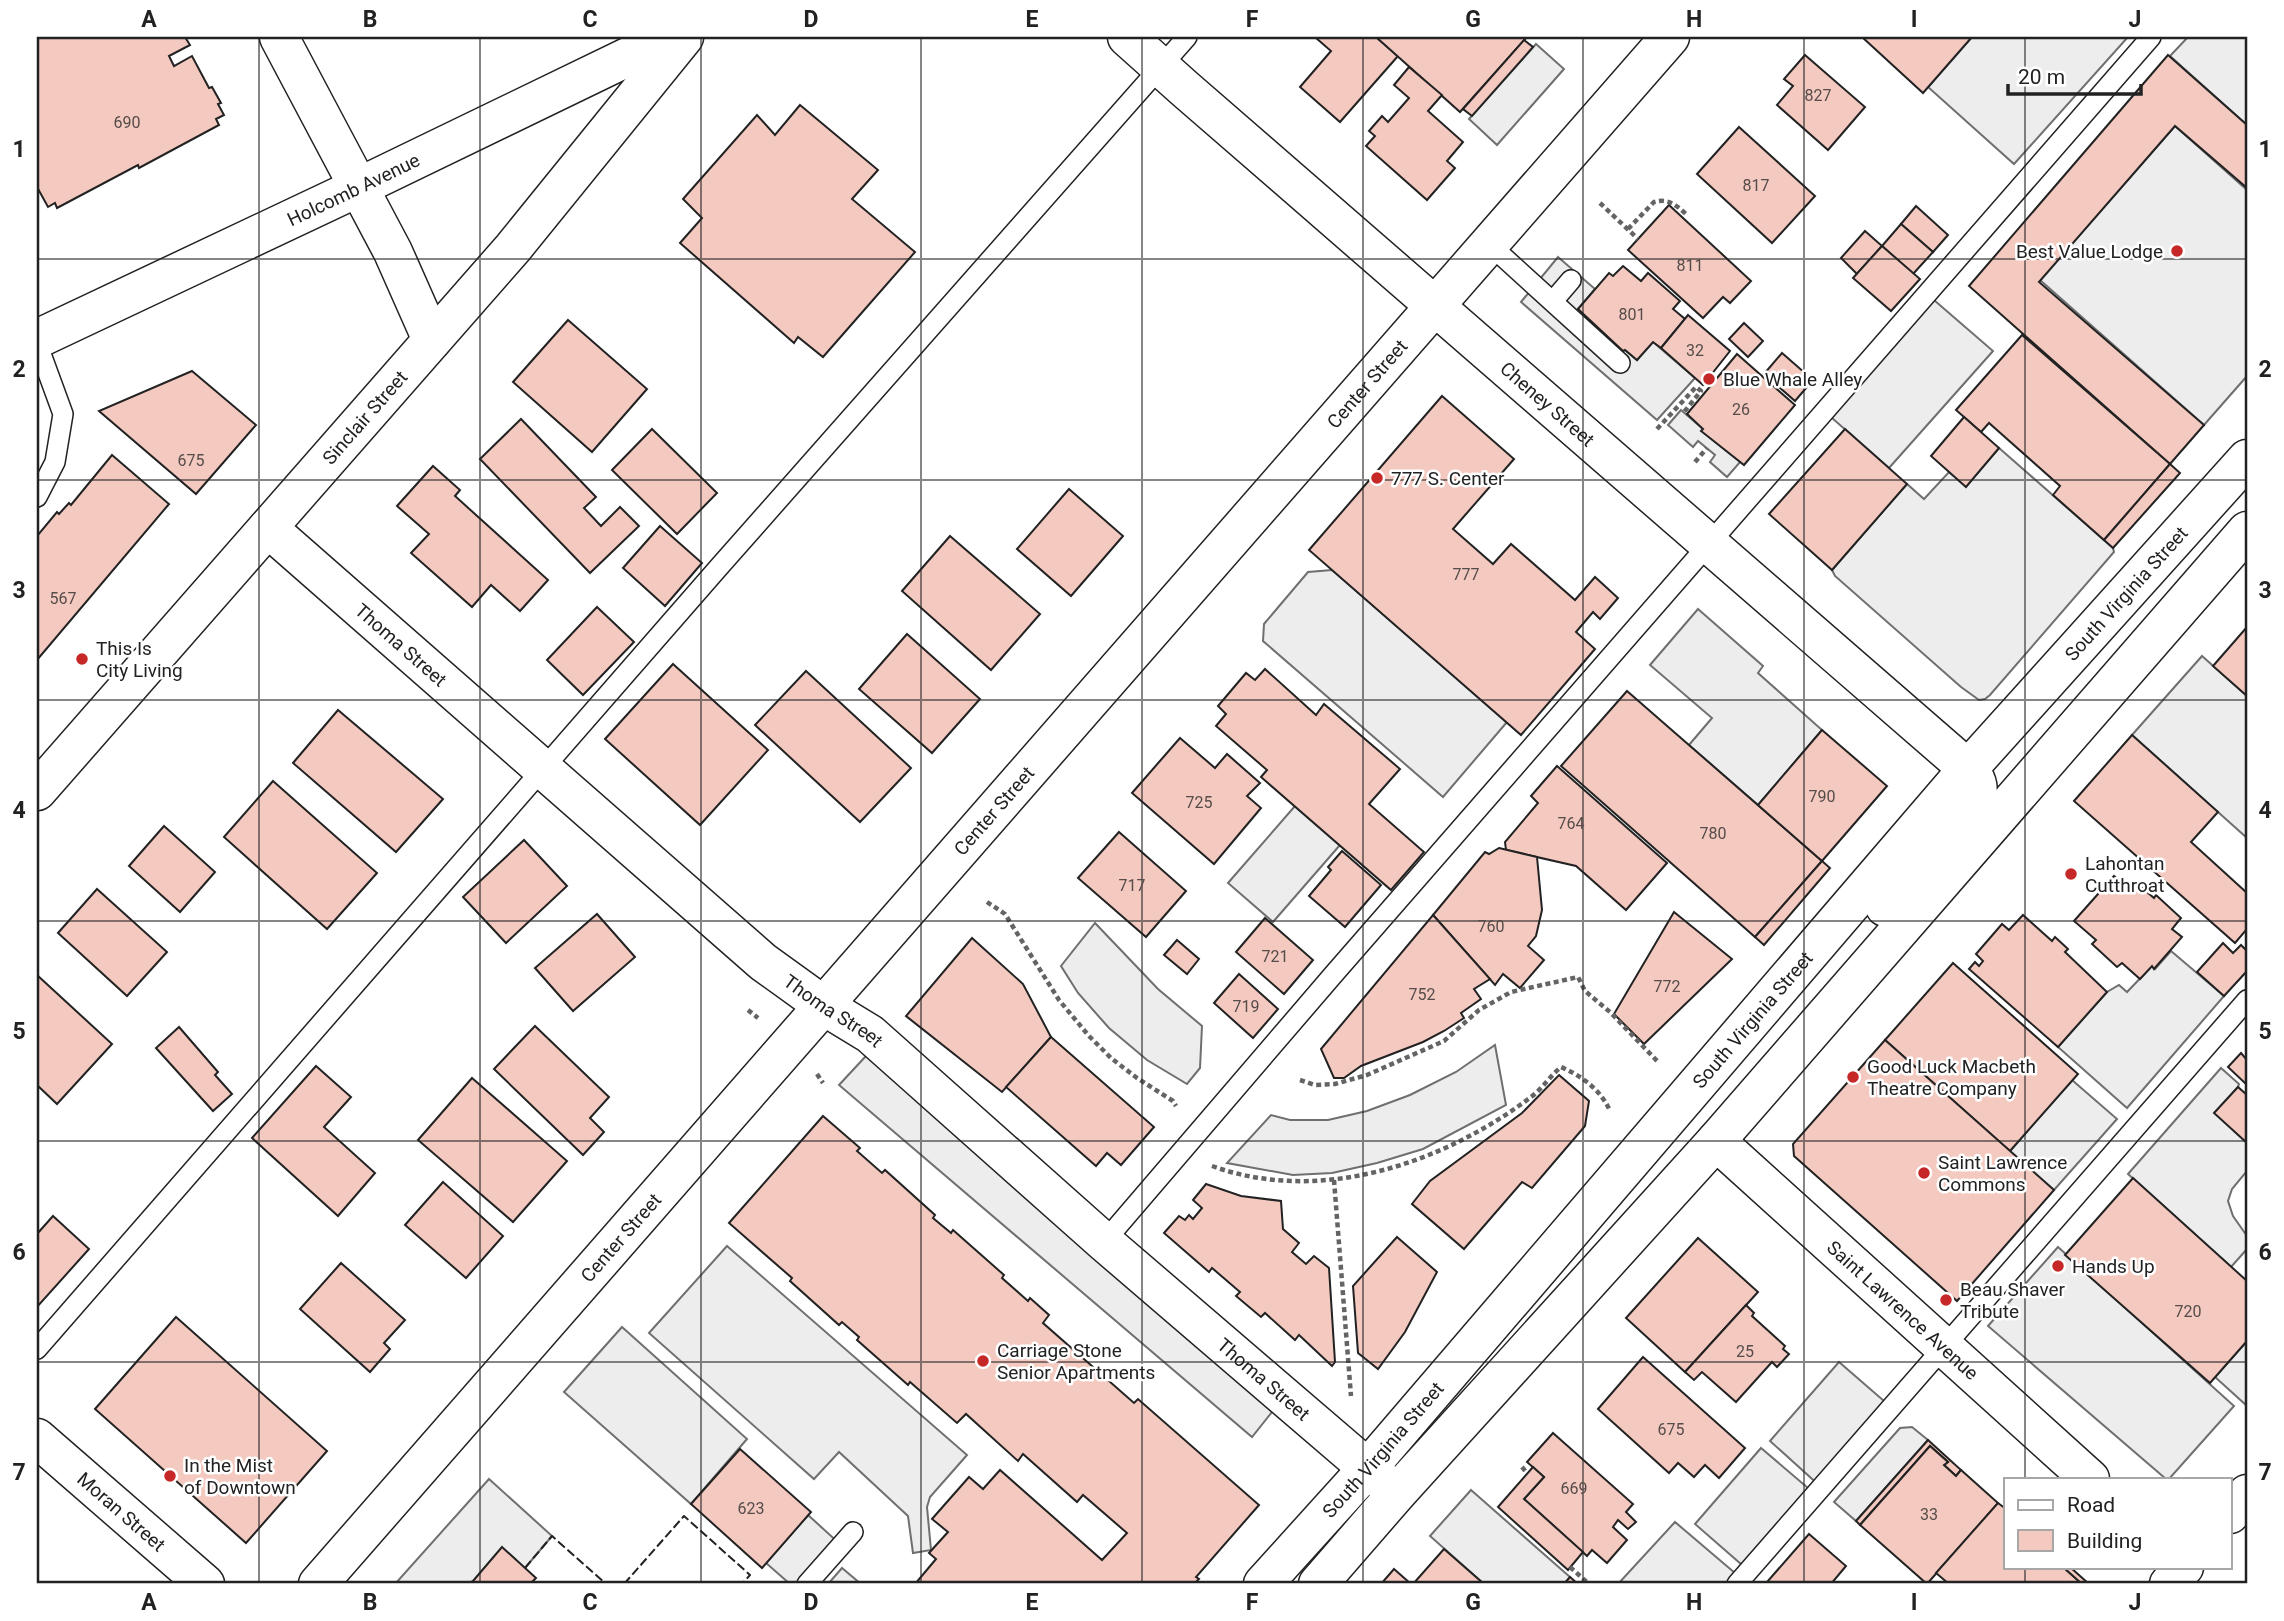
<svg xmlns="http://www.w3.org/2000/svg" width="2284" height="1621" font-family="Roboto,sans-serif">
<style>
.parking{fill:#ededed;stroke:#6f6f6f;stroke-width:2}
.building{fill:#f3c9c0;stroke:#222;stroke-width:2}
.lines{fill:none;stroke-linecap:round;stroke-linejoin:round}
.service-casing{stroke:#222;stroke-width:22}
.minor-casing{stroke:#222;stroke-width:41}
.tertiary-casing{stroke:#222;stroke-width:41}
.primary-casing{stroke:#222;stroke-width:41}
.path{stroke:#646464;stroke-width:4.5;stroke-dasharray:5 3.5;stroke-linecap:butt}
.service{stroke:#fff;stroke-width:19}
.minor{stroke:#fff;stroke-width:38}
.tertiary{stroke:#fff;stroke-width:38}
.primary{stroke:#fff;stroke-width:38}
.fence{stroke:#222;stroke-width:2;stroke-dasharray:9 3.5;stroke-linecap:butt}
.grid{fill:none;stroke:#222;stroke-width:2;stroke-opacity:0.55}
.poi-dot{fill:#c62828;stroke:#fff;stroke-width:2.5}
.labels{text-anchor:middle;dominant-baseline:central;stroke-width:5;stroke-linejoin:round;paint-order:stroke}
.number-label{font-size:16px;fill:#564c4a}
.street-label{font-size:19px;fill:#222;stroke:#fff}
.poi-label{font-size:19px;fill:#222;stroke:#fff;text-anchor:start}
.neatline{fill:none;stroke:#222;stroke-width:2.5}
.grid-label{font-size:23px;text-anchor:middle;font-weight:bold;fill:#222}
</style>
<rect width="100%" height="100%" fill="#fff"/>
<g class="parking">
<path d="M1972,37H2128L2014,164L1928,87Z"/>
<path d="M2188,37H2247V125L2170,56Z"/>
<path d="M1536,44L1564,69L1497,145L1469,119Z"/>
<path d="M2175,126L2247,190V376L2204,425L2040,280Z"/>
<path d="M1558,257L1595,289L1578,309L1622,351L1625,350L1637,360L1653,342L1695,378L1657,420L1521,302Z"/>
<path d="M1927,294L1993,351L1889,468L1824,411Z"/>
<path d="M1681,410L1703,429L1702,431L1741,461L1727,477L1710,462L1715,455L1698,441L1693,447L1668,425Z"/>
<path d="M1999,448L2113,548L2114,552L1990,695L1985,699L1979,700L1961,687L1835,576L1832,570L1907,484L1924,499L1949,472L1966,486Z"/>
<path d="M1332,570L1507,722L1443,797L1263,641L1264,624L1308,572Z"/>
<path d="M1698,609L1763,666L1758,673L1822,730L1758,805L1689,745L1712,718L1650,665Z"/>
<path d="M2202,656L2247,696V838L2132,735Z"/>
<path d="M1295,806L1340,845L1273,922L1228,883Z"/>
<path d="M1095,923L1158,989L1202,1026L1200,1068L1187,1084L1147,1060L1109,1028L1078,993L1061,966Z"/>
<path d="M2171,951L2224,996L2127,1108L2058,1047L2107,992L2119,985L2127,992L2152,966L2155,969Z"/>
<path d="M879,1042L1284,1397L1252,1437L839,1085Z"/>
<path d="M1495,1045L1506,1105L1423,1149L1377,1163L1332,1173L1293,1175L1227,1163L1271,1115L1290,1120H1328L1367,1111L1410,1095L1456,1072Z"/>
<path d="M2221,1068L2239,1084L2238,1087L2215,1113L2247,1143V1171L2232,1189L2228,1201L2233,1216L2247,1236V1249L2231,1267L2128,1174Z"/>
<path d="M2072,1080L2117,1119L2054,1190L2010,1151Z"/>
<path d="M727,1246L967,1455L930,1497L927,1507L931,1550L913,1553L908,1516L839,1452L814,1479L649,1333Z"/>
<path d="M2058,1247L2234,1406L2169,1479H2166L1988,1326Z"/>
<path d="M622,1327L747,1439L691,1504L564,1392Z"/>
<path d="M2247,1341V1404L2246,1405L2215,1377Z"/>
<path d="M1839,1362L1891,1407L1821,1487L1770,1441Z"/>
<path d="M1912,1427L1928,1440L1856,1521L1834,1502L1900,1428Z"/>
<path d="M1761,1448L1815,1494L1749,1571L1695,1524Z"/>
<path d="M489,1479L552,1536L525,1568L473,1581L476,1584H395Z"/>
<path d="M1471,1490L1570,1577L1564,1584H1484L1430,1536Z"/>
<path d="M808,1515L841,1545L807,1584H790L766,1563Z"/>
<path d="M1675,1522L1742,1579L1737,1584H1618Z"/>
<path d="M842,1568L861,1584H828Z"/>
</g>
<g class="building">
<path d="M40,37H185L190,45L169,56L174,66L192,56L209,88L212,87L221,103L218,104L224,115L216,119L219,125L139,168L138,165L57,208L55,203L48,207L37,187V39Z"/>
<path d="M1317,37H1376L1398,56L1340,122L1300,87L1331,51L1316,38Z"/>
<path d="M1376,37H1527L1460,112Z"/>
<path d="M1862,37H1972L1923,93Z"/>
<path d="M1524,40L1533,47L1472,116L1463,109Z"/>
<path d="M1805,55L1865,107L1828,150L1777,105L1793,86L1784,79Z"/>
<path d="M2168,55L2247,125V188L2175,126L2039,282L2204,425L2170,464L1969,286Z"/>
<path d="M1409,67L1442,95L1428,111L1463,142L1447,161L1455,168L1427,200L1366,146L1375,136L1369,131L1382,116L1388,122L1409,98L1394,85Z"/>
<path d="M800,105L878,170L852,199L915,252L823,357L798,337L794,343L680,243L702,218L683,199L757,115L775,135Z"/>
<path d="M1739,127L1815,196L1772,243L1697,174Z"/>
<path d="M1669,205L1751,281L1730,303L1723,297L1703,318L1628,250Z"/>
<path d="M1916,206L1948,235L1933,252L1901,224Z"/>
<path d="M1901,224L1933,252L1913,274L1882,246Z"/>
<path d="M1865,231L1882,246L1857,274L1841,258Z"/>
<path d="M1882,246L1920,279L1891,311L1853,278Z"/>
<path d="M1623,266L1641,281L1648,273L1680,301L1673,309L1685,319L1661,348L1653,342L1637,360L1625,350L1623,351L1578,309L1609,273L1613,276Z"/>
<path d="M1688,315L1730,351L1703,385L1661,348Z"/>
<path d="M568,320L647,389L592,452L513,382Z"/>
<path d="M1744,323L1763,341L1748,357L1729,339Z"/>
<path d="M2022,335L2170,464L2104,540L2053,495L2060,486L1989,423L1981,432L1956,410Z"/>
<path d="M1782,353L1813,380L1795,401L1764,374Z"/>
<path d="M1737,354L1795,405L1744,465L1701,431L1703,429L1687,414Z"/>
<path d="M192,371L256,425L196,494L99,411Z"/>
<path d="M1442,396L1514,459L1453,529L1493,564L1511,544L1575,600L1595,577L1618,598L1600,619L1593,612L1576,632L1595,649L1521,735L1309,550Z"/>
<path d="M1964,417L1999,448L1966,487L1931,456Z"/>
<path d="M521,419L596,497L584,508L601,526L620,507L639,526L590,573L480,459Z"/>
<path d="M652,429L717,493L677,534L612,470Z"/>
<path d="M1845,429L1907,484L1832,570L1769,514Z"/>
<path d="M112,455L169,504L37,660V536L57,512L59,514L69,503L71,505Z"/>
<path d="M2170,464L2180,473L2113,548L2104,540Z"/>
<path d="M433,466L460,490L455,496L548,580L520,611L491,585L472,607L411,553L429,534L397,506Z"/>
<path d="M1069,489L1123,536L1071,596L1017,549Z"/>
<path d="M660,526L702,563L665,606L623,568Z"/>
<path d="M950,536L1040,614L991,670L902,591Z"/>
<path d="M597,607L634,642L583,695L547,660Z"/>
<path d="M2247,627V696L2213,666Z"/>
<path d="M907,634L980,699L932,753L859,689Z"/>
<path d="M673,664L768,750L700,825L605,739Z"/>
<path d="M1265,669L1316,715L1324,704L1400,769L1369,804L1424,852L1391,890L1261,777L1267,770L1216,726L1226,714L1218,706L1246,673L1255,680Z"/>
<path d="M806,671L911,768L860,822L755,725Z"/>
<path d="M1627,691L1822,861L1755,937L1561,766Z"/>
<path d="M338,710L443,799L396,852L293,763Z"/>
<path d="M1822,730L1887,786L1822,861L1758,805Z"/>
<path d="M2132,735L2218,812L2191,842L2247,893V929L2235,943L2074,801Z"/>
<path d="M1180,738L1215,768L1227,754L1260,783L1247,796L1261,808L1214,864L1132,793Z"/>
<path d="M1557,766L1667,863L1626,910L1576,866L1506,850L1505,842L1538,803L1531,796Z"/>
<path d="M273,781L377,873L327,929L224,837Z"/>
<path d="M164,826L215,872L180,912L129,866Z"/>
<path d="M1119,832L1186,891L1146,937L1078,878Z"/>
<path d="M524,840L567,886L506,943L463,897Z"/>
<path d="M1499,848L1537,857L1542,910L1536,936L1528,946L1544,960L1520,988L1503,974L1495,985L1433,915L1485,852L1489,854Z"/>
<path d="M1342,851L1381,885L1345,927L1309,896L1331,870L1328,867Z"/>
<path d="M1822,861L1830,868L1764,945L1755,937Z"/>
<path d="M2114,876L2127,888L2134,881L2154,898L2156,895L2181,918L2172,929L2182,937L2154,969L2152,966L2140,979L2122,963L2117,967L2092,944L2096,940L2074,921Z"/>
<path d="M97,889L167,952L127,996L58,933Z"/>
<path d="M1674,912L1732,959L1644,1044L1614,1014Z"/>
<path d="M597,914L635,957L573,1011L535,968Z"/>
<path d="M1433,915L1490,979L1474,989L1481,999L1461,1013L1464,1018L1444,1031L1423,1042L1361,1066L1344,1078H1334L1321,1049Z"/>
<path d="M2023,915L2052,941L2055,937L2068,949L2065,952L2107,992L2058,1047L1969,969L1975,962L1979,966L1983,961L1976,954L2002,924L2009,930Z"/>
<path d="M1265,918L1313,960L1284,994L1236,952Z"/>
<path d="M972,938L1023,984L1051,1037L1002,1092L906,1016Z"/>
<path d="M1177,940L1199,959L1187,974L1164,955Z"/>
<path d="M2223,943L2233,953L2241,945L2247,951V971L2224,996L2197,972Z"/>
<path d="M1953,963L2078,1074L2010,1151L1885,1040Z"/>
<path d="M1239,974L1278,1009L1253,1038L1214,1003Z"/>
<path d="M37,975L112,1044L57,1104L37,1085Z"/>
<path d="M535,1026L609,1097L590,1118L604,1132L583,1155L494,1069Z"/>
<path d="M179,1027L218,1072L215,1075L232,1094L213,1111L156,1048Z"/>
<path d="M1051,1037L1154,1127L1121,1165L1107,1153L1096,1166L1006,1087Z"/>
<path d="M1885,1040L2054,1190L1957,1301L1794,1156L1793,1144Z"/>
<path d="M2241,1053L2247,1060V1085L2228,1067Z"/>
<path d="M316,1066L351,1097L324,1127L375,1173L338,1216L252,1138Z"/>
<path d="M1559,1075L1589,1101L1585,1126L1532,1188L1522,1182L1464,1249L1412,1204L1430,1181L1522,1113Z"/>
<path d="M472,1078L567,1161L513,1222L418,1140Z"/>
<path d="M2238,1087L2247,1095V1143L2214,1113Z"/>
<path d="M823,1116L860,1148L857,1151L882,1173L885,1170L935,1215L933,1218L951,1233L953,1230L1004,1275L1002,1278L1028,1301L1030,1298L1049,1315L1043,1323L1134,1403L1138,1399L1259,1505L1196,1577L1199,1579L1194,1584H915L936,1559L929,1553L948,1532L932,1519L969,1477L983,1489L1000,1470L1102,1560L1127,1533L1083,1495L1077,1502L1023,1454L1018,1461L966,1414L957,1423L910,1382L908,1385L857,1340L859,1337L842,1322L839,1325L790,1281L792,1278L729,1223Z"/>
<path d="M2133,1178L2247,1281V1341L2210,1383L2065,1255Z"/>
<path d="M443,1182L503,1236L466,1278L405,1225Z"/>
<path d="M1206,1184L1241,1196L1281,1201L1283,1229L1299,1243L1292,1252L1306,1264L1314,1256L1329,1268L1335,1362L1332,1366L1299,1335L1295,1340L1265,1313L1261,1317L1236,1296L1240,1292L1212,1268L1209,1272L1164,1233L1179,1216L1185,1220L1189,1215L1193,1219L1202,1208L1193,1200Z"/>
<path d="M53,1216L89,1249L37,1307V1234Z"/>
<path d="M1397,1237L1437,1272L1405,1332L1378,1369L1358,1353L1353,1286Z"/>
<path d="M1698,1238L1758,1292L1685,1372L1626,1318Z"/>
<path d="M341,1263L405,1320L384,1343L390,1349L370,1372L300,1309Z"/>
<path d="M1746,1305L1754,1313L1752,1316L1785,1346L1783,1349L1789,1354L1777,1367L1772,1362L1736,1402L1702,1372L1694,1380L1685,1372Z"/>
<path d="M176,1317L327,1451L246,1543L95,1409Z"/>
<path d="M1643,1357L1745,1448L1719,1478L1705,1465L1694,1477L1678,1463L1669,1473L1598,1409Z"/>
<path d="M1553,1433L1633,1504L1626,1512L1636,1522L1628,1529L1618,1520L1613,1527L1627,1540L1607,1563L1592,1550L1587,1556L1524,1499L1544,1477L1527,1462Z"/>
<path d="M1928,1440L1961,1470L1956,1476L1944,1465L1948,1462L1930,1446L1860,1525L1856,1521Z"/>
<path d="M1930,1446L1948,1462L1944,1465L1956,1476L1961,1470L1998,1503L1927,1584L1860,1525Z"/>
<path d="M740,1449L811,1512L762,1568L691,1504Z"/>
<path d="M1533,1467L1544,1477L1524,1499L1583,1552L1568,1570L1498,1507Z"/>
<path d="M1998,1503L2006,1509V1567H2063L2081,1583L2080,1584H1949L1936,1573Z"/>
<path d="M1809,1534L1846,1566L1831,1584H1770L1767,1582Z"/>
<path d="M502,1547L536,1578L530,1584H476L473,1581Z"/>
<path d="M1444,1549L1484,1584H1413Z"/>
<path d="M2063,1567H2070L2089,1584H2080L2081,1583Z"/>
<path d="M1394,1569L1411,1584H1381Z"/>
<path d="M1570,1577L1578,1584H1564Z"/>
</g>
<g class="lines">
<defs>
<g id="service">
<path d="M1489,244L1620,363"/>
<path d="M1553,301L1571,280"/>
<path d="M37,343L63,414L55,462L37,497"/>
<path d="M1104,1242L1333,975L2151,37"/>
<path d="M37,1349L719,567L1187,37"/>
<path d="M807,1584L853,1532"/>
<path d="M1737,1584L2247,1000"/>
</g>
<g id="minor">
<path d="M279,37L393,252L432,340"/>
<path id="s1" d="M1127,37L1184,88L1968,769"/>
<path id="s2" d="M268,528L763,962L824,1006L870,1034L1104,1242L1393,1490"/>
<path id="s3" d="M37,791L513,248L684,37"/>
<path id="s4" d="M1716,1141L2090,1479"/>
<path id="s5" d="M37,1438L205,1584"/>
<path d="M2230,1514L2247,1494"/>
<path d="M2169,1584L2184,1567"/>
</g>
<g id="tertiary">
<path id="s6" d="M37,339L359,187L669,37"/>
<path id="s7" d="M318,1584L1670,37"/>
</g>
<g id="primary">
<path d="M1885,907L1974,805C1980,790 1979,781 1968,769"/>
<path id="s8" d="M1263,1584L1367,1469L1958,780L2247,459"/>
<path d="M1318,1584L1397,1493L1716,1141L2247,531"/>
</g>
</defs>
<use href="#service" class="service-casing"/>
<use href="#minor" class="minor-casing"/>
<use href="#tertiary" class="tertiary-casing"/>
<use href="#primary" class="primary-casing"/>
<g class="path">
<path d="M1600,203L1638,239"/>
<path d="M1628,229L1654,202C1668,198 1676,205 1686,214"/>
<path d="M1657,429L1696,387L1701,391L1684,412"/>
<path d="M1695,462L1707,448"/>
<path d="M987,902L1005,914L1059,1000L1089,1036L1111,1058L1137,1078L1173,1101L1176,1106"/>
<path d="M748,1010L758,1018"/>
<path d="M817,1074L823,1083"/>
<path d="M1300,1080L1315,1085L1335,1084L1367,1075L1444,1041L1479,1010L1511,992L1578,977L1585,991L1610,1012L1659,1063"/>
<path d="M1212,1166C1320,1205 1442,1164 1531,1097C1542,1089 1550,1076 1561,1067C1582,1076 1601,1090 1610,1111"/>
<path d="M1334,1180L1351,1396"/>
<path d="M1522,1467L1527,1473"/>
<path d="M1570,1567L1589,1584"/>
</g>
<use href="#service" class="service"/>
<use href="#minor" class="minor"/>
<use href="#tertiary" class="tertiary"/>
<use href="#primary" class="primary"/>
<g class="fence">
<path d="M525,1568L552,1536L606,1584"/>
<path d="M624,1584L684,1516L750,1575L742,1584"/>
</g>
</g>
<path class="grid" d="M259,37V1584M480,37V1584M701,37V1584M921,37V1584M1142,37V1584M1363,37V1584M1583,37V1584M1804,37V1584M2025,37V1479M37,259H2247M37,480H2247M37,700H2247M37,921H2247M37,1141H2247M37,1362H2247M2025,1567V1584"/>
<g class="poi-dot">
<circle cx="2177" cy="251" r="7"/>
<circle cx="1709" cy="379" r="7"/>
<circle cx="1377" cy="478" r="7"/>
<circle cx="82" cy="659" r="7"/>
<circle cx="2071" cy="874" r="7"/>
<circle cx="1853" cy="1077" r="7"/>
<circle cx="1924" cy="1173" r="7"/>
<circle cx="2058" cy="1266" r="7"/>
<circle cx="1946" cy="1300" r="7"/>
<circle cx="983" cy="1361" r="7"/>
<circle cx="170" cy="1476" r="7"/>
</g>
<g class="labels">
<g class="number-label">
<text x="1818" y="95">827</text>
<text x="127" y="122">690</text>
<text x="1756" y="185">817</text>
<text x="1690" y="265">811</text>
<text x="1632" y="314">801</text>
<text x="1695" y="350">32</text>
<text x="1741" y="409">26</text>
<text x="191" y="460">675</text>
<text x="1466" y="574">777</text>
<text x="63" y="598">567</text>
<text x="1822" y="796">790</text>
<text x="1199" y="802">725</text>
<text x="1571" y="823">764</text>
<text x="1713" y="833">780</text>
<text x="1132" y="885">717</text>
<text x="1491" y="926">760</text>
<text x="1275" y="956">721</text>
<text x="1667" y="986">772</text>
<text x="1422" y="994">752</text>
<text x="1246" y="1006">719</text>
<text x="2188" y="1311">720</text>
<text x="1745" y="1351">25</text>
<text x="1671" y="1429">675</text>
<text x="1574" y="1488">669</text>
<text x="751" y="1508">623</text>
<text x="1929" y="1514">33</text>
</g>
<g class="street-label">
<text stroke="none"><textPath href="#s6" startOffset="350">Holcomb Avenue</textPath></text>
<text stroke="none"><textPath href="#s7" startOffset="1594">Center Street</textPath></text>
<text stroke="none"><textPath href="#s1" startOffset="558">Cheney Street</textPath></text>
<text stroke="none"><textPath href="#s3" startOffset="497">Sinclair Street</textPath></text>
<text stroke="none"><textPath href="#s8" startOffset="1314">South Virginia Street</textPath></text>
<text stroke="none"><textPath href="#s2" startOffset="177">Thoma Street</textPath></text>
<text stroke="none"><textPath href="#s7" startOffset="1027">Center Street</textPath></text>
<text stroke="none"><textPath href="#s2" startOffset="744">Thoma Street</textPath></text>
<text stroke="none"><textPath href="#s8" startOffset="747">South Virginia Street</textPath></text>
<text stroke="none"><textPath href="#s7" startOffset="460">Center Street</textPath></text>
<text stroke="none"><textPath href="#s4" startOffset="252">Saint Lawrence Avenue</textPath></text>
<text stroke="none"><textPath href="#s2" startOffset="1311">Thoma Street</textPath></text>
<text stroke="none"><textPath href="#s8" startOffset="180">South Virginia Street</textPath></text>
<text stroke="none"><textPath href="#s5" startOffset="112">Moran Street</textPath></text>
</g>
<g class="poi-label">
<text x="2163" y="251" text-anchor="end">Best Value Lodge</text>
<text x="1723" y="379">Blue Whale Alley</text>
<text x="1391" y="478">777 S. Center</text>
<text x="96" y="648">This Is<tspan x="96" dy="22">City Living</tspan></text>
<text x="2085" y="863">Lahontan<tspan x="2085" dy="22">Cutthroat</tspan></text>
<text x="1867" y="1066">Good Luck Macbeth<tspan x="1867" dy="22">Theatre Company</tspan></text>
<text x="1938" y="1162">Saint Lawrence<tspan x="1938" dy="22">Commons</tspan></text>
<text x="2072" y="1266">Hands Up</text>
<text x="1960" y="1289">Beau Shaver<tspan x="1960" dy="22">Tribute</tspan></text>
<text x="997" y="1350">Carriage Stone<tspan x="997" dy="22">Senior Apartments</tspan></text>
<text x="184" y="1465">In the Mist<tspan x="184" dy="22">of Downtown</tspan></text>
</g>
</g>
<rect width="2284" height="1621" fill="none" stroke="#ffffff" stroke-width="77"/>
<rect x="2004" y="1478" width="228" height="91" fill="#ffffff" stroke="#a7a7a7" stroke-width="2"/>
<rect x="2018" y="1500" width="35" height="10" fill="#ffffff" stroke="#a7a7a7" stroke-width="2"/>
<text x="2067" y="1512" font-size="21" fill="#222222">Road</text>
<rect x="2018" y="1530" width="35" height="21" fill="#f3c9c0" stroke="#a7a7a7" stroke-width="2"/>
<text x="2067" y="1548" font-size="21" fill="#222222">Building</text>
<path d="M2008 84v10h133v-10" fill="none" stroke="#222222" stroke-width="3.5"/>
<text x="2018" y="84" font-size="21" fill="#222222" stroke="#ffffff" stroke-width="5" paint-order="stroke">20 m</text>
<rect x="38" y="38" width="2208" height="1544" class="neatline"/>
<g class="grid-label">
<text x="149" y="27">A</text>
<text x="370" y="27">B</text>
<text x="590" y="27">C</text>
<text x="811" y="27">D</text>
<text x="1032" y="27">E</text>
<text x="1252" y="27">F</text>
<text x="1473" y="27">G</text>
<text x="1694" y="27">H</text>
<text x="1914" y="27">I</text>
<text x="2135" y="27">J</text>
<text x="19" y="157">1</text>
<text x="2265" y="157">1</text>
<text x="19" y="377">2</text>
<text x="2265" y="377">2</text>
<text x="19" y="598">3</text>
<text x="2265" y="598">3</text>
<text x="19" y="818">4</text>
<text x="2265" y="818">4</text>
<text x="19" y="1039">5</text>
<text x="2265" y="1039">5</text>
<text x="19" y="1260">6</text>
<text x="2265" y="1260">6</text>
<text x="19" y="1480">7</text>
<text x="2265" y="1480">7</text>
<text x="149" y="1610">A</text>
<text x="370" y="1610">B</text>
<text x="590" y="1610">C</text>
<text x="811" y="1610">D</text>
<text x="1032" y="1610">E</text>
<text x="1252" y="1610">F</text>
<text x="1473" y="1610">G</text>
<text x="1694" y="1610">H</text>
<text x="1914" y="1610">I</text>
<text x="2135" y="1610">J</text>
</g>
</svg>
